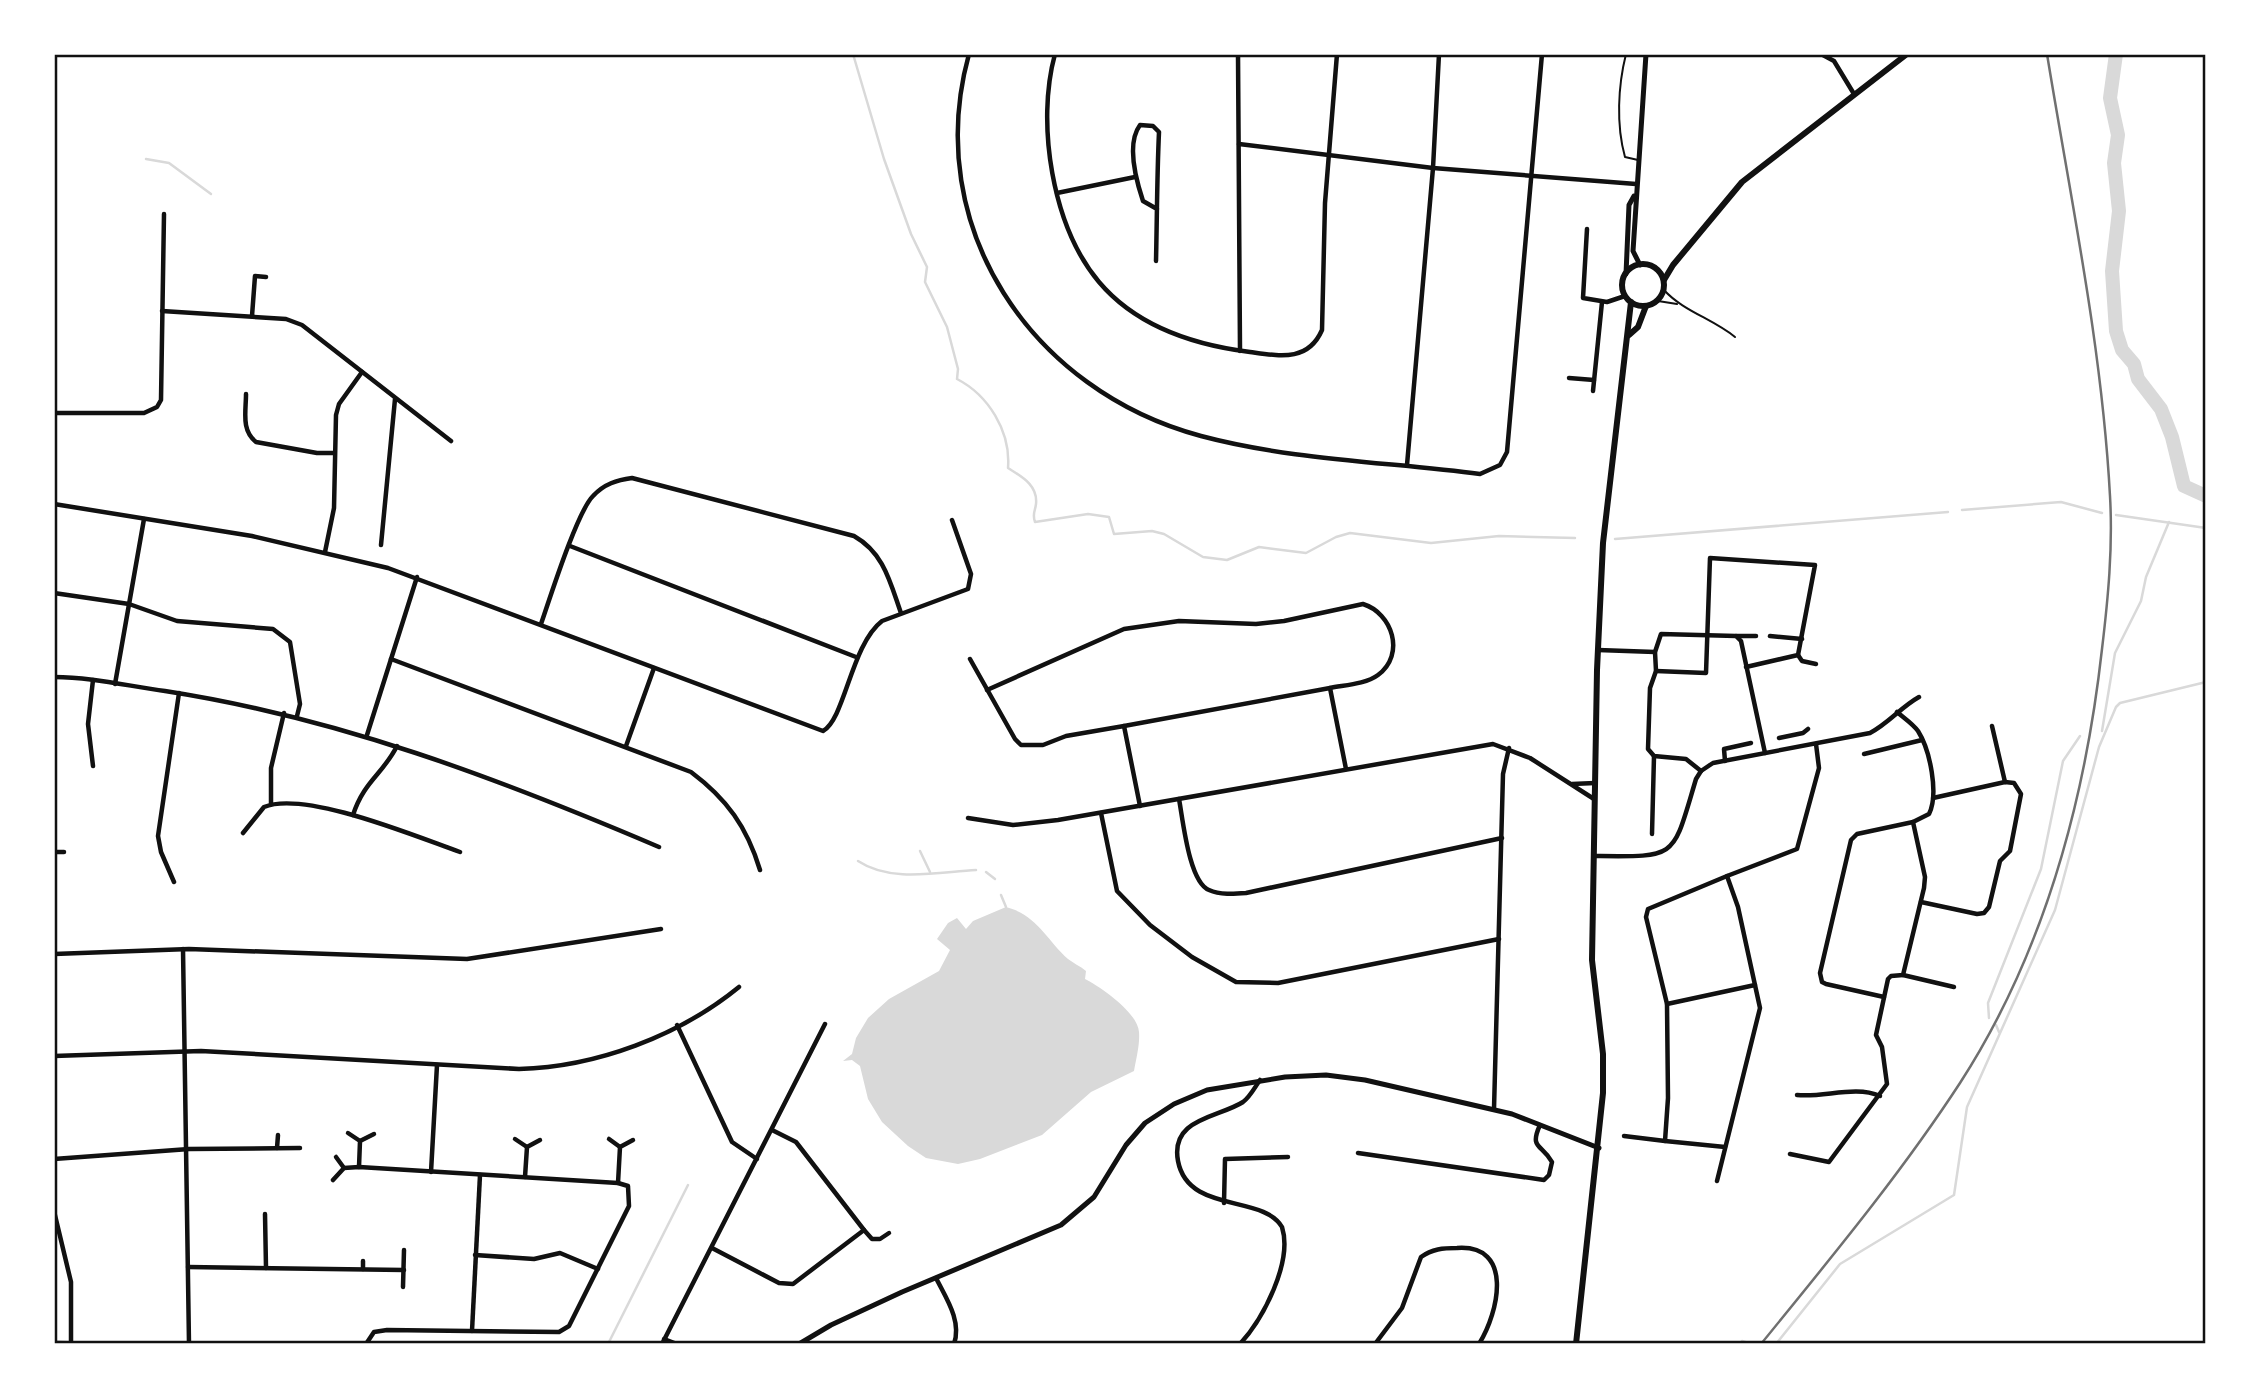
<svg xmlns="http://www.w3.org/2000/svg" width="2260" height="1398" font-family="'Space Grotesk',sans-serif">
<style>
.water{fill:#d9d9d9}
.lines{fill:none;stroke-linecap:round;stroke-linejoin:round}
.stream{stroke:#d9d9d9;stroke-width:2.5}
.river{stroke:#d9d9d9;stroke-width:14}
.service{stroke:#111;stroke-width:2}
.minor{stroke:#111;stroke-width:4.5}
.tertiary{stroke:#111;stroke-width:5}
.secondary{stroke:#111;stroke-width:5}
.primary{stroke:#111;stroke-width:6}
.rail{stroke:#707070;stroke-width:2.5}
.neatline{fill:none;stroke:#111;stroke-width:2.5}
</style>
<rect width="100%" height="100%" fill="#fff"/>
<path class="water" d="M1006,907C1037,915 1046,939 1068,959C1073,963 1080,966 1086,971L1085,979C1101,987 1138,1013 1139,1032C1140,1045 1136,1059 1134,1071L1091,1092L1042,1135L980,1159L958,1164L926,1158L908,1146L882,1122L868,1099L860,1066L852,1060L843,1061L852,1054L856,1038L868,1018L889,999L939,971L950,950L937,939L948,923L957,918L966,929L973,921Z"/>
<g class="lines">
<g class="stream">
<path d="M853,54L884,159L911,234L927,267L925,282L947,327L958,369L957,379C988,395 1011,431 1008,468C1022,477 1038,485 1036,504C1035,512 1032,514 1035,522L1088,514L1109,517L1114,534L1152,531L1164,534L1203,557L1227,560L1259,547L1306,553L1336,537L1350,533L1431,543L1499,536L1575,538"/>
<path d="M146,159L169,163L211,194"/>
<path d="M1962,510L2061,502L2102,513"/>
<path d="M2116,515L2206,528"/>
<path d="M1615,539L1948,512"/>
<path d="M2102,731L2115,653L2141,601L2146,577L2169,522"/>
<path d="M920,851L930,872"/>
<path d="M858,861C891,883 938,872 976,870"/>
<path d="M986,872L995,879"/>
<path d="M1001,895L1006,907"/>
<path d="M1989,1018L1988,1003L2041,869L2063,761L2080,736"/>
<path d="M1996,1025L1999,1032"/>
<path d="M608,1344L688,1185"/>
<path d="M1740,1344L1742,1341L1752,1344"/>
<path d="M1776,1344L1840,1264L1954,1195L1967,1107L2055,910L2099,747L2116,707L2120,703L2206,682"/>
</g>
<path class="river" d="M2116,54L2110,98L2118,135L2114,163L2119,211L2112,271L2116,331L2122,350L2134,364L2138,379L2161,409L2172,437L2184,486L2206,496"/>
<g class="service">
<path d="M1626,54C1618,86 1616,125 1625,157L1638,160"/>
<path d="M1664,290C1683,311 1713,319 1735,337"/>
<path d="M1658,301L1677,304"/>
</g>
<g class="minor">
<path d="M969,54C921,227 1032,391 1201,436C1291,460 1388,462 1480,474L1500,465L1507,452L1542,54"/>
<path d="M1055,54C1036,123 1052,226 1099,282C1137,327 1194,345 1250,352C1280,356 1308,362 1322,330L1325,203L1337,54"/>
<path d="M1238,54L1240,351"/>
<path d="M1821,54L1834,61L1854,94"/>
<path d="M1239,144L1433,168L1636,184"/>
<path d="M1057,193L1135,177"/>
<path d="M1587,229L1583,298L1607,302L1625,296"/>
<path d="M1156,261C1157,218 1157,175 1159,132L1153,126L1140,125C1126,144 1136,180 1143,201L1157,209"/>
<path d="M162,311L286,319L302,325L451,441"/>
<path d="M252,316L255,276L266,277"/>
<path d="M1569,378L1594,380"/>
<path d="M1593,391L1602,302"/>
<path d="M246,394C246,412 241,430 256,442L317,453H334"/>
<path d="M54,413H144L157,407L161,400L164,214"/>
<path d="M1407,465L1433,168L1439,54"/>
<path d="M54,504L252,536L388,568L823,731C845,719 851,645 882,621L968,589L971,574L952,520"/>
<path d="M381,545L395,399"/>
<path d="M570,546L856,657"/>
<path d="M325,552L334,508L336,415L339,404L362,372"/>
<path d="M54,593L129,604L177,621L273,629L290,642L300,704L297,716"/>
<path d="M541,624C550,598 577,512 593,496C604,484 617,480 632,478L854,536C884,553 890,582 901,613"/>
<path d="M1736,636H1756"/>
<path d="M1770,636L1802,639"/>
<path d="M1598,650L1655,652"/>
<path d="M1798,655L1802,661L1816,664"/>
<path d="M391,659L691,772C727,799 747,827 760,870"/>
<path d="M970,659L1015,739L1021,745H1043L1066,736L1124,726L1140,806"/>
<path d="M1656,671L1706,673L1710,558L1815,565L1798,655L1746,667"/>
<path d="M54,677C91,677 128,686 165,691C339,718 497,778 659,847"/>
<path d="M93,680L88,724L93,766"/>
<path d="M115,684L144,519"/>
<path d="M987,690L1124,629L1179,621L1256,624L1284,621L1363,604C1392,613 1406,654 1378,675C1366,684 1345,685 1330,688L1346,769"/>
<path d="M1124,726L1330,688"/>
<path d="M1992,726L2005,782"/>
<path d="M367,735L417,577"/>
<path d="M1779,738L1803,733L1808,729"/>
<path d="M626,746L654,668"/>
<path d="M1864,754L1922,740"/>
<path d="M1725,761L1724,749L1751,743"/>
<path d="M1701,771L1686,759L1654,756L1648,749L1650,688L1656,671L1655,652L1661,634L1736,636L1741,641L1765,753"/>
<path d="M1572,784L1595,783"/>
<path d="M1179,799C1183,820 1189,882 1209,890C1220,895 1234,894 1246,893L1502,838"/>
<path d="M271,804V768L284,713"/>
<path d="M1101,813L1117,891L1150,925L1192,957L1236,982L1278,983L1499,939"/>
<path d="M353,815C364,781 383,774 397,746"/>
<path d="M968,818L1013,825L1058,820L1493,744L1530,758L1594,799"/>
<path d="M243,833L264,807C305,790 417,837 460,852"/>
<path d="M1652,834L1654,756"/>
<path d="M54,852H64"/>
<path d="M1594,856C1679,857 1672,859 1696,779L1701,771L1713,763L1870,733C1889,723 1901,707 1919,697"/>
<path d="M174,882L161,852L158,836L179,693"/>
<path d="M1921,902L1977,914L1984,913L1989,907L2000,861L2010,851L2021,794L2014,783L2005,782L1933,798"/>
<path d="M183,949L189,1344"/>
<path d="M54,954L189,949L467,959L661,929"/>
<path d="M1903,975L1954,987"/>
<path d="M1884,997L1826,984L1822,982L1820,973L1851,840L1857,834L1913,822"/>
<path d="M1667,1004L1755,985"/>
<path d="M677,1025L732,1142L757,1159"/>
<path d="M54,1056L201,1051L519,1069C596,1067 679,1036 739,987"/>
<path d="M1797,1095C1824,1098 1855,1085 1880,1096"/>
<path d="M1494,1109L1503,774L1509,748"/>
<path d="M348,1133L360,1141L359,1167"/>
<path d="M1624,1136L1665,1141"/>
<path d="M515,1139L527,1147"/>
<path d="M609,1139L620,1147"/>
<path d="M360,1141L374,1134"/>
<path d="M1725,1147L1665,1141L1668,1098L1667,1004L1646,917L1648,909L1727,876"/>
<path d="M277,1148L278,1135"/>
<path d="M1358,1153L1544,1180L1549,1175L1552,1162C1542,1144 1529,1149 1540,1125"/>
<path d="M1790,1154L1829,1162L1887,1084L1882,1047L1876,1035L1888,979L1891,976L1903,975L1924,888L1925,877L1913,822L1929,814C1939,794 1930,750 1918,731C1913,724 1904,718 1897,712"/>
<path d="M336,1157L344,1168"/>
<path d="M54,1159L189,1149L300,1148"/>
<path d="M431,1172L437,1065"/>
<path d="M525,1177L527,1147L540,1140"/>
<path d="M333,1180L344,1168L359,1167L618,1183L628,1186L629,1206L569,1326L559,1332L387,1330L374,1332L366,1344"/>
<path d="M1717,1181L1760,1008L1738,907L1727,876L1797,849L1819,768L1816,744"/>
<path d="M618,1183L620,1147L633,1140"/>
<path d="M1224,1203L1225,1159L1288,1157"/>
<path d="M54,1211L71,1282V1343"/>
<path d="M265,1214L266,1268"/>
<path d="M864,1230L872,1239H880L889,1233"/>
<path d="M712,1248L779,1283L793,1284L864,1230L796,1142L772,1130"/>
<path d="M475,1255L534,1259L560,1253L598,1269"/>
<path d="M363,1261V1269"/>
<path d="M188,1267L404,1270"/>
<path d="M936,1278C946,1298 962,1321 954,1344"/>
<path d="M403,1287L404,1250"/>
<path d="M472,1331L480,1175"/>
<path d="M664,1339L677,1344"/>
<path d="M54,1343L115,1344"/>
<path d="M662,1344L825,1024"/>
<path d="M1240,1344C1263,1319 1293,1262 1282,1227C1263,1194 1188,1214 1178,1161C1170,1118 1218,1118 1243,1102C1250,1097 1255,1087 1260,1080"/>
<path d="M1375,1344L1402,1308L1421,1257C1432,1249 1443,1248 1457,1248C1514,1244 1499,1312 1479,1344"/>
</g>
<path class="tertiary" d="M799,1344L831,1325L902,1292L1061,1225L1094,1197L1126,1145L1145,1123L1174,1104L1207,1090L1285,1077L1326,1075L1365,1080L1512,1114L1599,1148"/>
<g class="secondary">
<path d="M1640,265L1633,251L1646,54"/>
<path d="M1626,274L1629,205L1634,196"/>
</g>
<g class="primary">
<circle cx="1643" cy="285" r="21"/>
<path d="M1664,280L1673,265L1742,182L1907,54"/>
<path d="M1629,335L1638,327L1646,306"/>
<path d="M1576,1344L1603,1093V1054L1592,960L1597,670L1603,543L1631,302"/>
</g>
<path class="rail" d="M1761,1344C1830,1259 1900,1175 1960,1083C2044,953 2085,802 2102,649C2108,599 2113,548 2110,496C2102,347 2071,201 2047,54"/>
</g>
<rect width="2260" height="1398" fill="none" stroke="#ffffff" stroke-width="112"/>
<rect x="56" y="56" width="2148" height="1286" class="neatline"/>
</svg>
